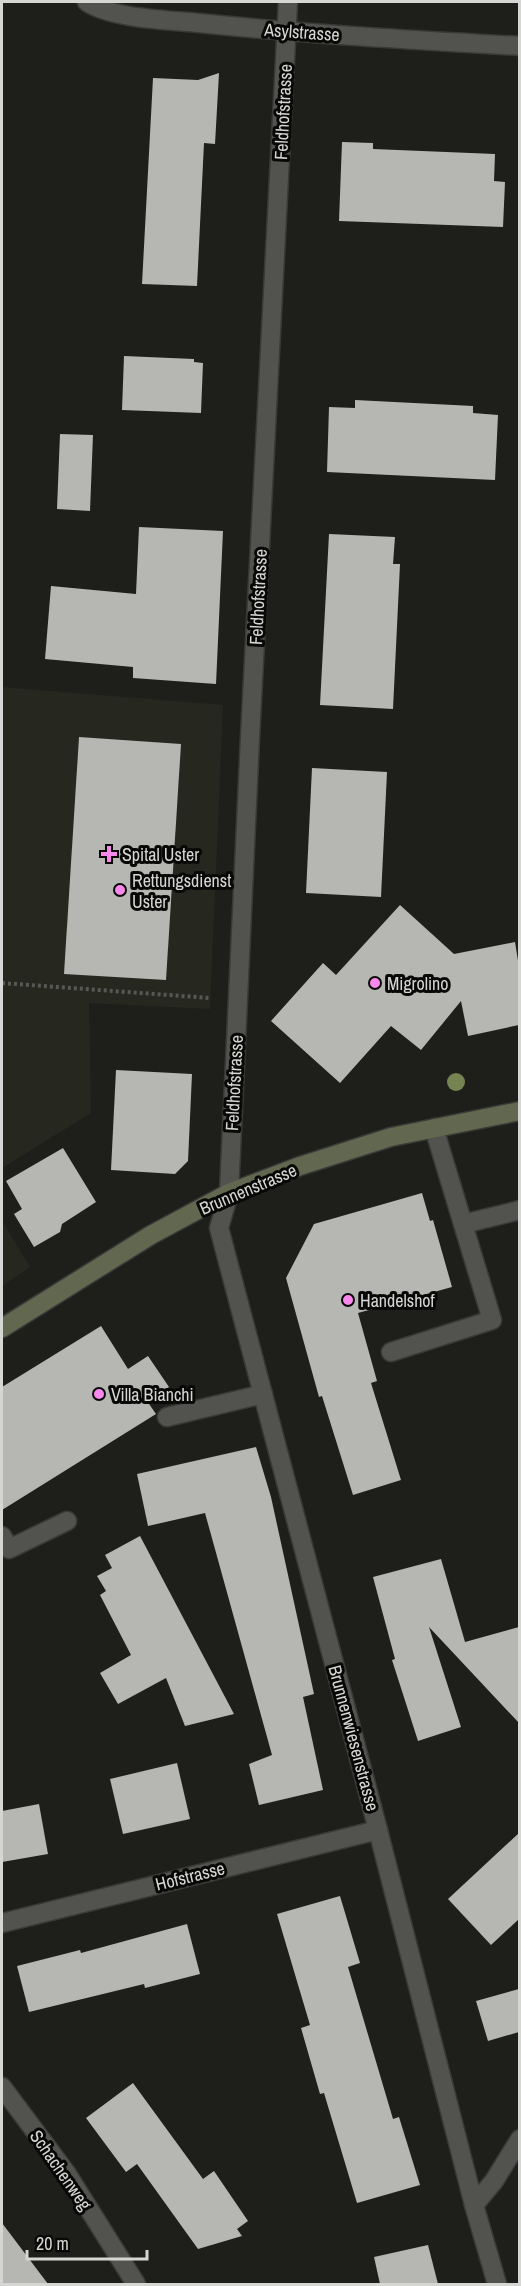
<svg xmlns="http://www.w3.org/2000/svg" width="521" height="2286" font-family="'Archivo Narrow',sans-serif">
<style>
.built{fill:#26281f}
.building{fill:#b6b7b2}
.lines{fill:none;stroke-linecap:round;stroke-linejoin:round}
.lane-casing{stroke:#393a37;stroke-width:21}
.street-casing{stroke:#393a37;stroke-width:21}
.secondary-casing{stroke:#393a37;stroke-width:21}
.path{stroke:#575854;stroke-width:4;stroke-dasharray:3 3;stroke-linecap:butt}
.lane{stroke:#52534f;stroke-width:18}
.street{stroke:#52534f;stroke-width:18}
.secondary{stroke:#626850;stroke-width:18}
.tree{fill:#768353}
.poi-dot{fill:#f888eb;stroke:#080907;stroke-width:2}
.labels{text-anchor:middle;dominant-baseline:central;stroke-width:6;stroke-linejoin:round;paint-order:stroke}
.street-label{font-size:18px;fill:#d6d7d4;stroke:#080907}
.poi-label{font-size:18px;fill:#d6d7d4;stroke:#080907;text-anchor:start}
</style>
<rect width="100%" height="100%" fill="#1e1f1b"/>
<g class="built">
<path d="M2,687L223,705L210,1009L89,1003L91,1113L2,1168Z"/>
<path d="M2,1221L30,1267L2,1286Z"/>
</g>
<g class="building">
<path d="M219,73L215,144L204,143L197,286L142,284L153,78L198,80Z"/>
<path d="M342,142L373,143V149L495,154L494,181L505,182L503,227L339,221Z"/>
<path d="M124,356L194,359V362L203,363L201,413L122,410Z"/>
<path d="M355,400L473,406V413L498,415L495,480L327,472L329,407L355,408Z"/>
<path d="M60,434L93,435L90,511L57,509Z"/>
<path d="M139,527L223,531L216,684L133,678V667L45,659L51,586L136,594Z"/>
<path d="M329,534L395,537L393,564H400L393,709L320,705Z"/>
<path d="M79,737L181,744L166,980L64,974Z"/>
<path d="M312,768L387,772L381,897L306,893Z"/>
<path d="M400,905L454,954L515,942L519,967V1025L468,1036L461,1001L421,1050L391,1026L340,1083L271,1021L323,963L336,975Z"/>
<path d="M116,1070L192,1074L188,1161L175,1174L111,1170Z"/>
<path d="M63,1148L96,1202L62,1224L60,1232L34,1247L14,1214L22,1209L6,1181Z"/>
<path d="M422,1193L430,1221L433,1220L452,1287L358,1313L377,1381L371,1383L401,1480L353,1495L322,1396L319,1397L286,1278L314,1224Z"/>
<path d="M101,1326L128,1369L148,1356L169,1387L147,1401L156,1414L2,1510V1387Z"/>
<path d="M256,1447L271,1497L314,1694L303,1697L323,1790L259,1805L249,1764L272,1755L205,1513L148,1526L137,1474Z"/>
<path d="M140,1536L234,1714L185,1726L166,1678L118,1704L100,1673L131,1655L100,1595L106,1591L97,1576L112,1568L105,1555Z"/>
<path d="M441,1559L465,1642L519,1627V1723L429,1627L461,1727L418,1741L392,1660L395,1659L373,1577Z"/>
<path d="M177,1763L190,1819L123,1834L110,1779Z"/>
<path d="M39,1804L48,1854L2,1862V1811Z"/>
<path d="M519,1833V1919L491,1945L448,1899Z"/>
<path d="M340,1896L360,1963L348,1967L393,2119L399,2117L420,2185L357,2203L324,2093L320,2094L301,2028L310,2025L277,1914Z"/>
<path d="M187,1924L200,1974L145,1988L144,1984L29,2012L17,1966L80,1950L81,1953Z"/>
<path d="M519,1989V2032L488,2041L476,2001Z"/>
<path d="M133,2083L203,2179L214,2171L248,2221L237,2229L242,2236L198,2249L137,2164L126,2172L86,2118Z"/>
<path d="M2,2223L48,2284H2Z"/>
<path d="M428,2245L438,2284H380L374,2257Z"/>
</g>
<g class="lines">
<defs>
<g id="lane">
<path d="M463,1224L520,1210"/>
<path d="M391,1352L492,1320L434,1128"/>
<path d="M167,1417L263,1394"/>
<path d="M2,1536L9,1549L67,1521"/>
</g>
<g id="street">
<path d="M87,2C113,19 168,20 199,23C306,34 413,40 520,46"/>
<path d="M288,2L250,738L229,1193L219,1228L378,1830L474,2205L497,2284"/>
<path d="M2,1923L378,1830"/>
<path d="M2,2087L67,2174L136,2284"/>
<path d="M474,2205L494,2181L520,2139"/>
</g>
<path id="secondary" d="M2,1328L151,1235L229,1193L300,1166L391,1137L520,1111"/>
</defs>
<use href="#lane" class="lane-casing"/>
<use href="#street" class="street-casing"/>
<use href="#secondary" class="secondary-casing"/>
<path class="path" d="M2,983L210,998"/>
<use href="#lane" class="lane"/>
<use href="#street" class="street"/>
<use href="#secondary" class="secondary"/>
</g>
<circle class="tree" cx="456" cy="1082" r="9"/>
<g class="poi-dot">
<path d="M106 845h6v6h6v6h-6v6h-6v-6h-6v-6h6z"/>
<circle cx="120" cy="890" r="6"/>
<circle cx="375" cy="983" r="6"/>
<circle cx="348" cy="1300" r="6"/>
<circle cx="99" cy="1394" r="6"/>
</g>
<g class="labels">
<g class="street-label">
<text transform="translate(302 32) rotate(4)">Asylstrasse</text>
<text transform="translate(283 112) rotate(-87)">Feldhofstrasse</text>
<text transform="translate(258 597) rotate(-87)">Feldhofstrasse</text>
<text transform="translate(234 1083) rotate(-87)">Feldhofstrasse</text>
<text transform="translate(248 1189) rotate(-23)">Brunnenstrasse</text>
<text transform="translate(354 1738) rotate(75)">Brunnenwiesenstrasse</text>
<text transform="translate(190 1876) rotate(-14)">Hofstrasse</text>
<text transform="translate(61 2170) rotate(55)">Schachenweg</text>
</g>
<g class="poi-label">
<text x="122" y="854">Spital Uster</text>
<text x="132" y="880">Rettungsdienst<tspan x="132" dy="21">Uster</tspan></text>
<text x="387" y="983">Migrolino</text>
<text x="360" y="1300">Handelshof</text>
<text x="111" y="1394">Villa Bianchi</text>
</g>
</g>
<rect width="521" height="2286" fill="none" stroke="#d6d7d4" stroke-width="6"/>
<path d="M27 2250v9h120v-9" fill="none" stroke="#d6d7d4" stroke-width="3"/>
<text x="36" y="2250" font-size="18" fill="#d6d7d4" stroke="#080907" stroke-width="4.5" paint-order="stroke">20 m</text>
</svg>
